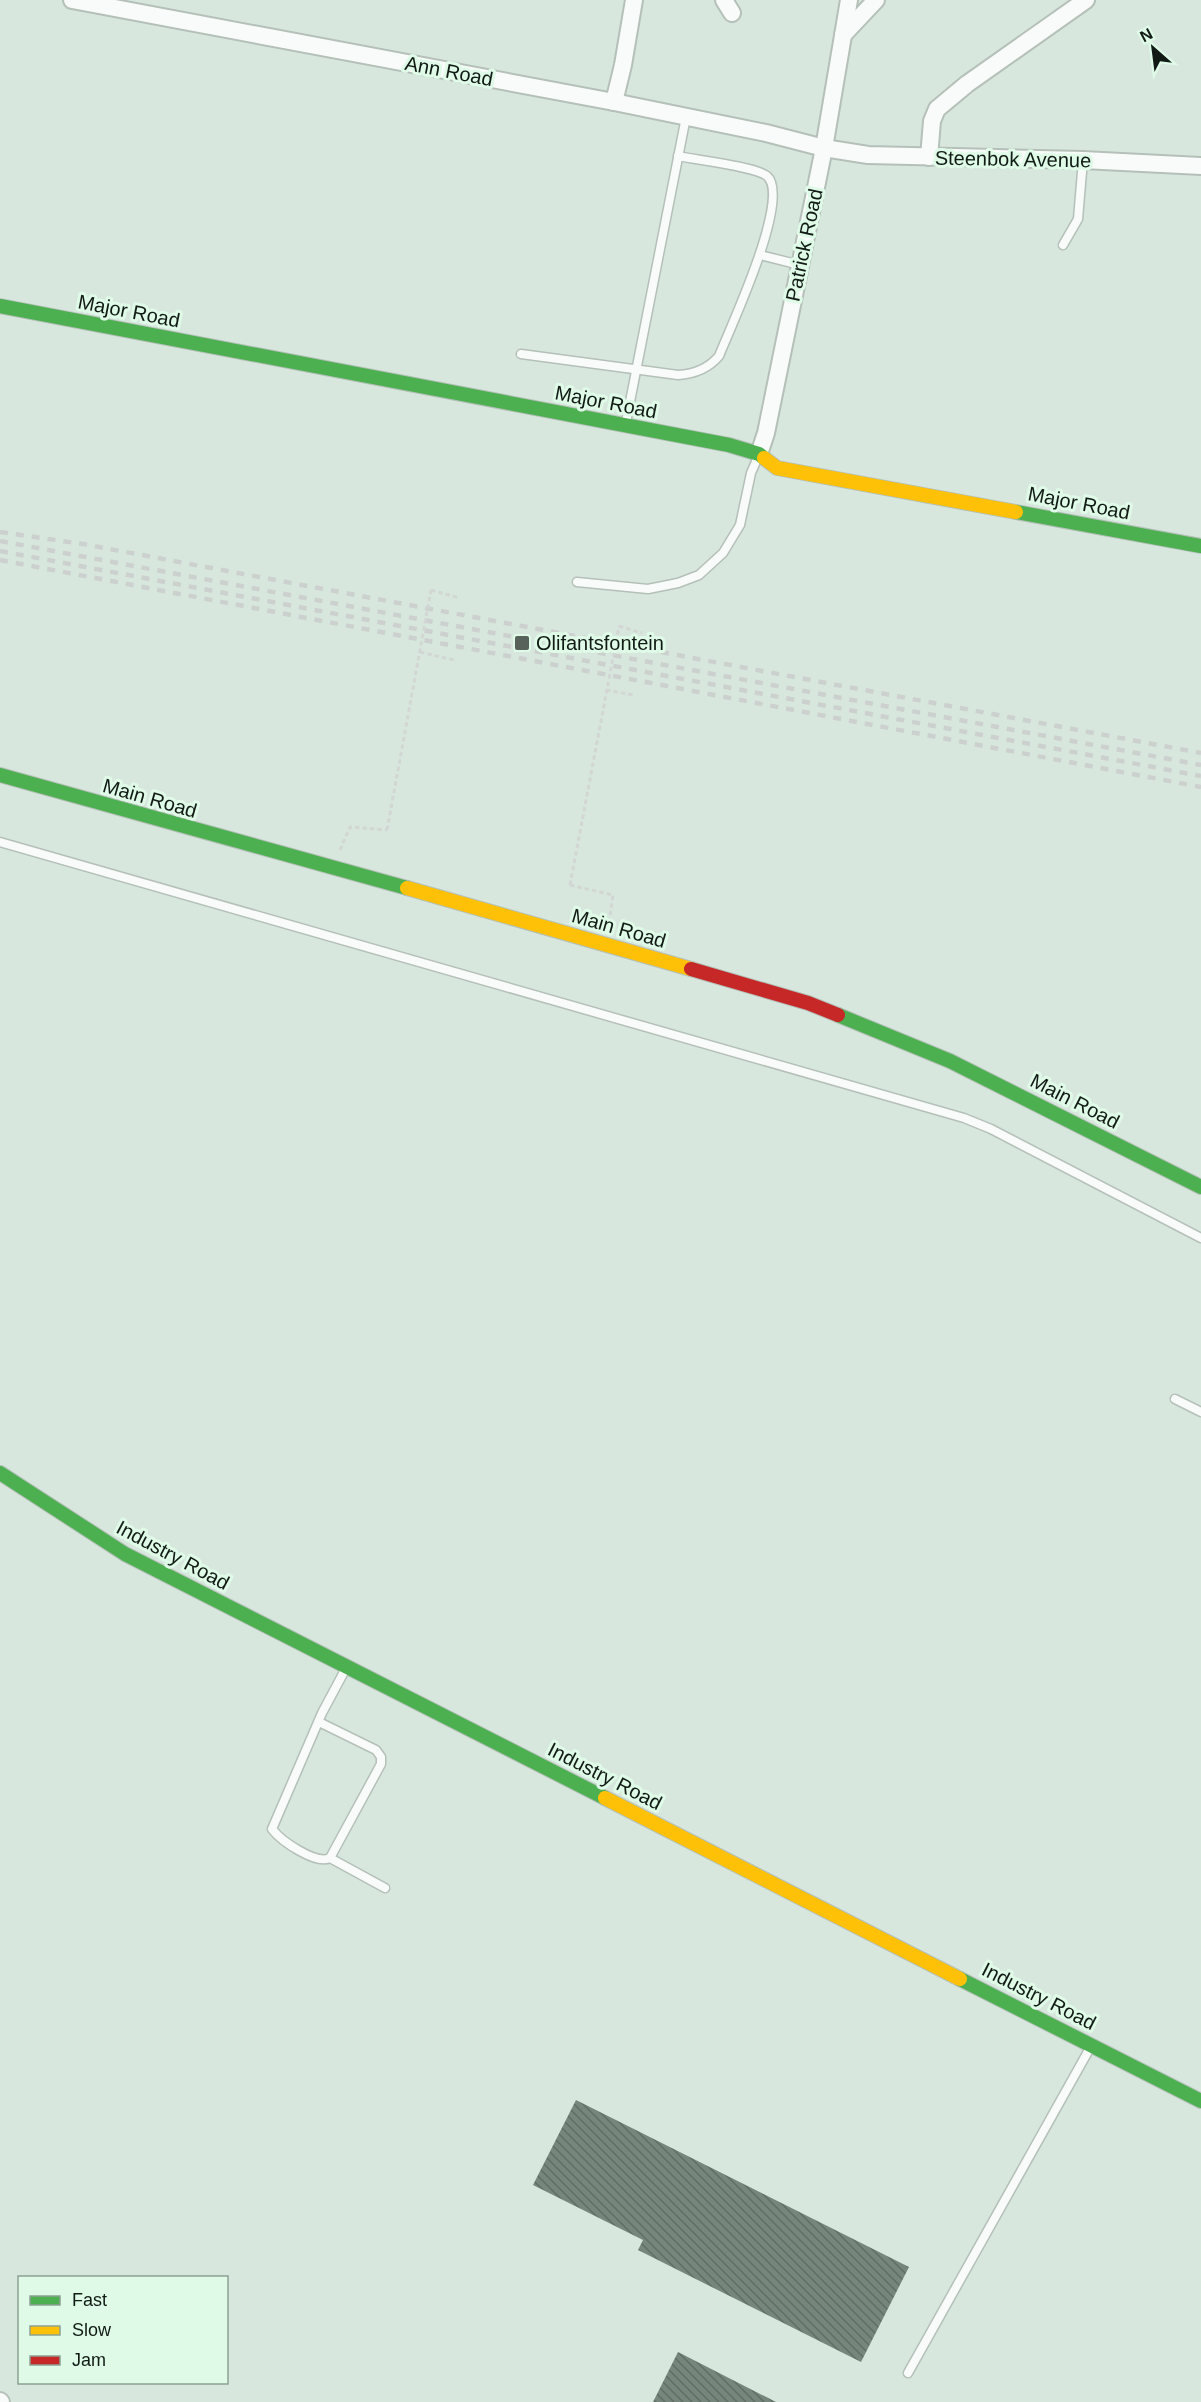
<svg xmlns="http://www.w3.org/2000/svg" width="1201" height="2402" font-family="Arial,sans-serif">
<style>
.building{fill:url(#building-back-hatch)}
.lines{fill:none;stroke-linecap:round;stroke-linejoin:round}
.lane-casing{stroke:#b4c0b8;stroke-width:11}
.street-casing{stroke:#b4c0b8;stroke-width:20}
.fast-casing{stroke:#b4c0b8;stroke-width:16}
.slow-casing{stroke:#b4c0b8;stroke-width:16}
.jam-casing{stroke:#b4c0b8;stroke-width:16}
.path{stroke:#d2d6d4;stroke-width:3;stroke-dasharray:4.5 3;stroke-linecap:butt}
.lane{stroke:#f9fbfa;stroke-width:8}
.street{stroke:#f9fbfa;stroke-width:16}
.fast{stroke:#4caf50;stroke-width:14}
.slow{stroke:#ffc107;stroke-width:14}
.jam{stroke:#c62828;stroke-width:14}
.rail{stroke:#ccd0ce;stroke-width:4.5;stroke-dasharray:8 8;stroke-linecap:butt}
.path-bridge{stroke:#d2d6d4;stroke-width:3;stroke-dasharray:4.5 3;stroke-linecap:butt}
.poi-dot{fill:#57625a;stroke:#dffbe8;stroke-width:2}
.labels{text-anchor:middle;dominant-baseline:central;stroke-width:6;stroke-linejoin:round;paint-order:stroke}
.street-label{font-size:20px;fill:#111a14;stroke:#dffbe8}
.poi-label{font-size:20px;fill:#111a14;stroke:#dffbe8;text-anchor:start}
</style>
<defs>
<pattern id="building-back-hatch" width="6" height="6" patternUnits="userSpaceOnUse" patternTransform="scale(1.5)"><rect width="6" height="6" fill="#77867d"/><path d="M-1 5l2 2M0 0l6 6M5-1l2 2" fill="none" stroke="#606d65"/></pattern>
</defs>
<rect width="100%" height="100%" fill="#d8e7dd"/>
<g class="building">
<path d="M576,2100L909,2267L861,2362L638,2250L643,2240L533,2185Z"/>
<path d="M678,2352L776,2402H653Z"/>
</g>
<g class="lines">
<defs>
<g id="lane">
<path d="M1063,245L1078,219L1083,160"/>
<path d="M760,255L800,265"/>
<path d="M521,354L678,375C695,374 708,369 719,356C730,328 792,197 767,176C754,166 696,160 678,156"/>
<path d="M626,422L686,117"/>
<path d="M577,582L648,589L678,583L699,575L723,553L740,525L751,473L758,457"/>
<path d="M0,842L964,1118L991,1129L1201,1238"/>
<path d="M1175,1399L1201,1412"/>
<path d="M319,1722L376,1750L381,1757V1764L330,1858C316,1865 281,1841 272,1829L322,1713L345,1670"/>
<path d="M330,1858L385,1888"/>
<path d="M908,2373L1090,2048"/>
</g>
<g id="street">
<path d="M72,0L614,102L766,133L824,148L868,155L1083,160L1201,166"/>
<path d="M724,0L732,13"/>
<path d="M843,35L876,0"/>
<path d="M614,102L623,65L634,0"/>
<path d="M929,157L932,121L937,109L967,84L1086,0"/>
<path d="M759,454L766,433L824,148L849,0"/>
<path d="M0,2401L1,2402"/>
</g>
<g id="fast">
<path d="M0,306L729,445L759,454L764,458"/>
<path d="M1016,512L1201,546"/>
<path d="M0,775L407,888"/>
<path d="M838,1015L950,1061L1201,1187"/>
<path d="M0,1473L125,1554L605,1798"/>
<path d="M960,1979L1201,2101"/>
</g>
<g id="slow">
<path d="M764,458L777,468L1016,512"/>
<path d="M407,888L691,969"/>
<path d="M605,1798L960,1979"/>
</g>
<path id="jam" d="M691,969L808,1003L838,1015"/>
</defs>
<use href="#lane" class="lane-casing"/>
<use href="#street" class="street-casing"/>
<use href="#fast" class="fast-casing"/>
<use href="#slow" class="slow-casing"/>
<use href="#jam" class="jam-casing"/>
<g class="path">
<path d="M431,590L460,598"/>
<path d="M619,626L642,633"/>
<path d="M420,652L454,660"/>
<path d="M606,690L634,695"/>
<path d="M340,850L350,827L387,830"/>
<path d="M570,885L613,895L609,924"/>
</g>
<use href="#lane" class="lane"/>
<use href="#street" class="street"/>
<use href="#fast" class="fast"/>
<use href="#slow" class="slow"/>
<use href="#jam" class="jam"/>
<g class="rail">
<path d="M0,532L83,544L1201,753"/>
<path d="M0,541L1201,765"/>
<path d="M0,551L1201,776"/>
<path d="M0,560L1201,787"/>
</g>
<g class="path-bridge">
<path d="M387,830L431,590"/>
<path d="M570,885L619,626"/>
</g>
</g>
<rect class="poi-dot" x="514" y="635" width="16" height="16" rx="3"/>
<g class="labels">
<g class="street-label">
<text transform="translate(449 71) rotate(11)">Ann Road</text>
<text transform="translate(1013 159) rotate(1)">Steenbok Avenue</text>
<text transform="translate(804 245) rotate(-78)">Patrick Road</text>
<text transform="translate(129 311) rotate(11)">Major Road</text>
<text transform="translate(606 402) rotate(11)">Major Road</text>
<text transform="translate(1079 503) rotate(11)">Major Road</text>
<text transform="translate(150 798) rotate(16)">Main Road</text>
<text transform="translate(619 928) rotate(16)">Main Road</text>
<text transform="translate(1075 1101) rotate(27)">Main Road</text>
<text transform="translate(173 1555) rotate(28)">Industry Road</text>
<text transform="translate(605 1776) rotate(27)">Industry Road</text>
<text transform="translate(1039 1996) rotate(27)">Industry Road</text>
</g>
<g class="poi-label">
<text x="536" y="643">Olifantsfontein</text>
</g>
</g>
<rect x="18" y="2276" width="210" height="108" fill="#dffbe8" stroke="#8da193" stroke-width="1.5"/>
<rect x="30" y="2296" width="30" height="9" fill="#4caf50" stroke="#8da193" stroke-width="1.5"/>
<text x="72" y="2306" font-size="18" fill="#111a14">Fast</text>
<rect x="30" y="2326" width="30" height="9" fill="#ffc107" stroke="#8da193" stroke-width="1.5"/>
<text x="72" y="2336" font-size="18" fill="#111a14">Slow</text>
<rect x="30" y="2356" width="30" height="9" fill="#c62828" stroke="#8da193" stroke-width="1.5"/>
<text x="72" y="2366" font-size="18" fill="#111a14">Jam</text>
<g transform="translate(1153 48) rotate(332)" stroke="#dffbe8" stroke-width="4.5" paint-order="stroke">
<path d="M0-4.5L10 22L0 15L-10 22Z" fill="#111a14"/>
<text y="-9" font-size="16" font-weight="bold" text-anchor="middle" fill="#111a14">N</text>
</g>
</svg>
